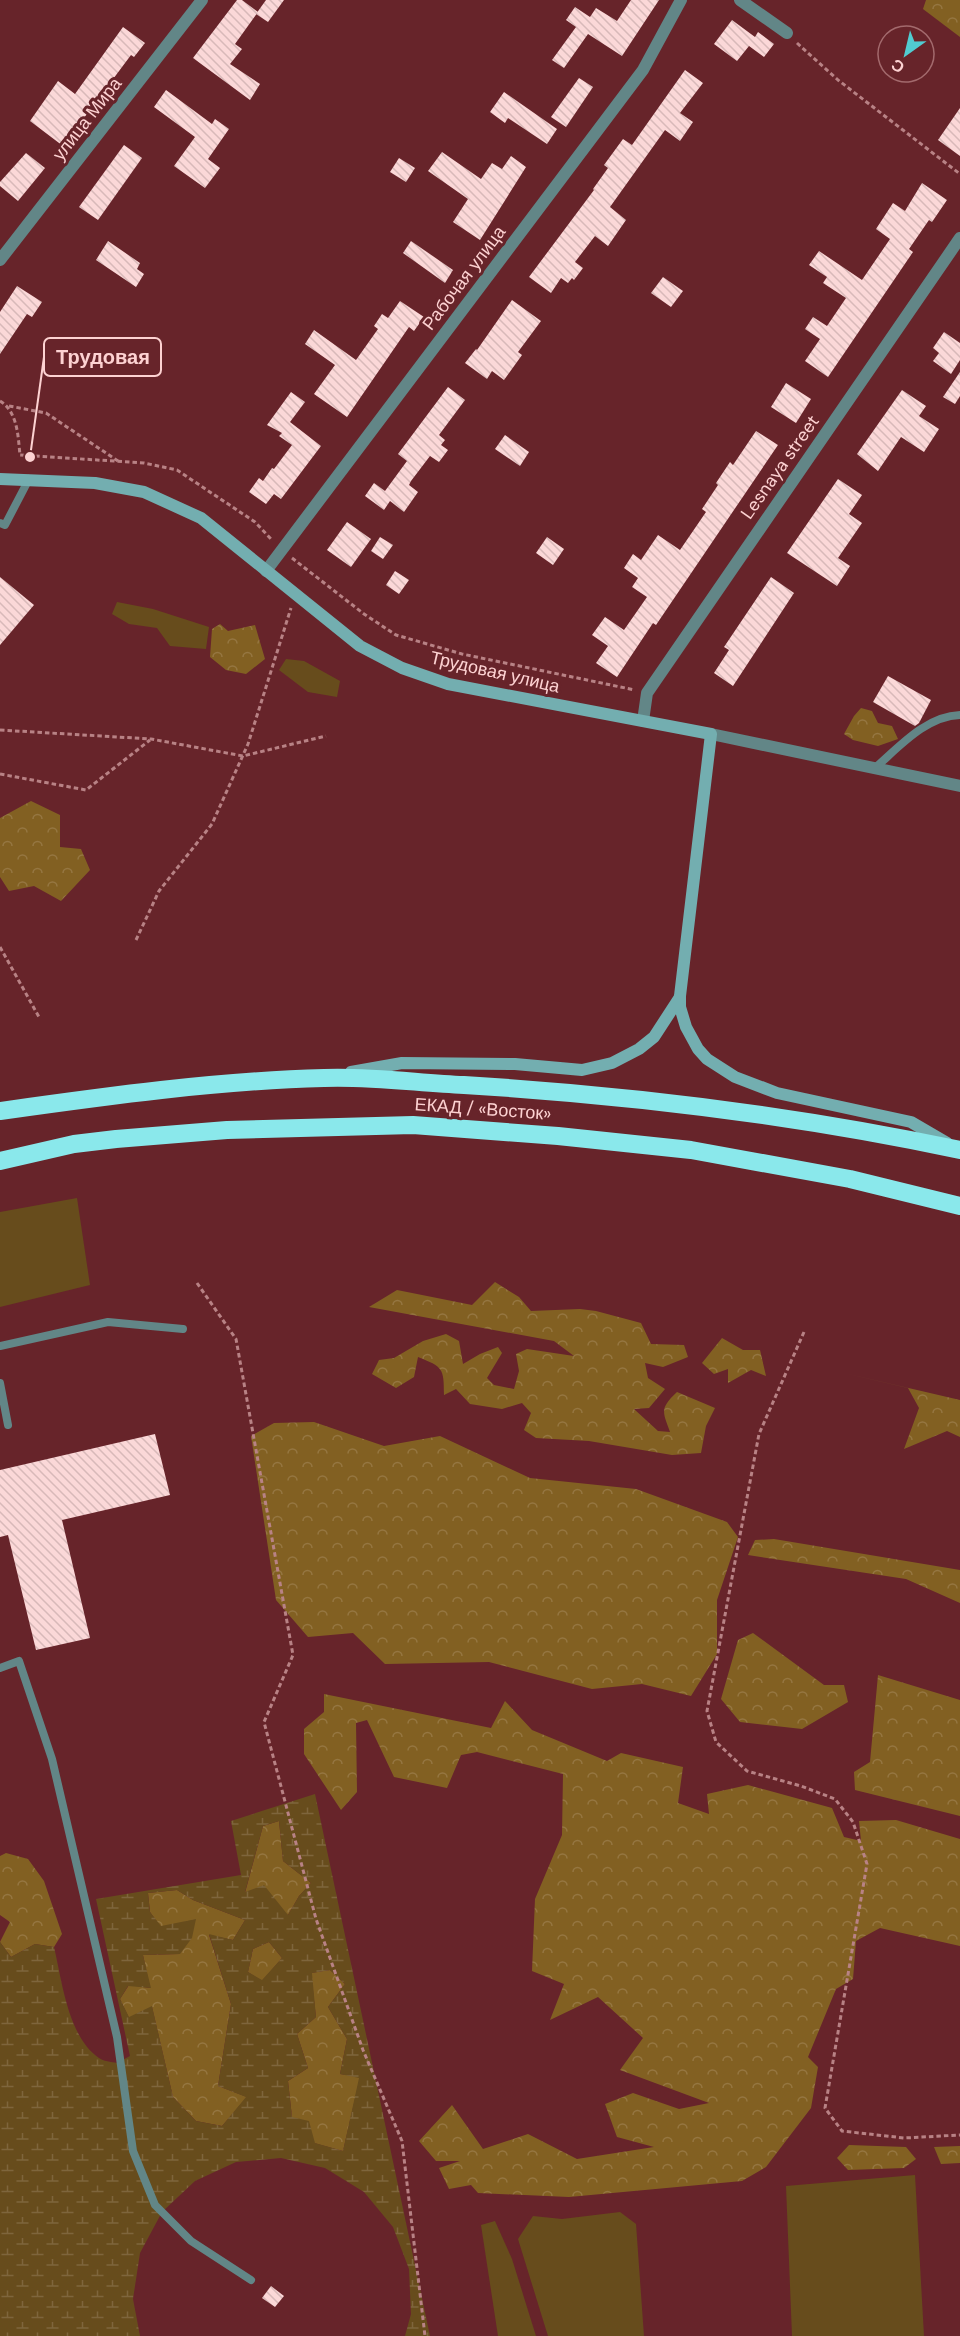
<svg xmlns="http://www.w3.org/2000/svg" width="960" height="2336" font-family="'DM Sans',sans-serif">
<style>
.grass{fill:#674c1c}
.forest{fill:url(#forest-crowns)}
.wetland{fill:url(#wetland-marsh);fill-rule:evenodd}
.building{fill:url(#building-back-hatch)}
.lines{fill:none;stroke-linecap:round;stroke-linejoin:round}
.path{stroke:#b88285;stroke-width:3;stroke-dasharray:4.5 3;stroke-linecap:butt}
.lane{stroke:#628687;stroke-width:8}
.street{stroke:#628687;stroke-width:12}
.secondary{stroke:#73aeb0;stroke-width:12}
.highway{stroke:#8ae8eb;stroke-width:18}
.labels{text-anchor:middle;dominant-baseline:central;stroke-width:6;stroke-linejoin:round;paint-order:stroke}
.street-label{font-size:18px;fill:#fdd2d2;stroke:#67242a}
.leader{fill:none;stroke:#fdd2d2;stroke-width:2}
.callout-dot{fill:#fdd2d2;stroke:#67242a;stroke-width:2}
.callout{fill:#67242a;stroke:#fdd2d2;stroke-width:2}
.callout-label{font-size:20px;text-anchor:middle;font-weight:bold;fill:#fdd2d2}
</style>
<defs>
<pattern id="forest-crowns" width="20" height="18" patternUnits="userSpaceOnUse" patternTransform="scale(1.5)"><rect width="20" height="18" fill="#826022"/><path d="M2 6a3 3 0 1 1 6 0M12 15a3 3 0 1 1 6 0" fill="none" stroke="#957641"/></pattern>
<pattern id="wetland-marsh" width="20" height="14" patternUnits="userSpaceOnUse" patternTransform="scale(1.5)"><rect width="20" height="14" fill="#674c1c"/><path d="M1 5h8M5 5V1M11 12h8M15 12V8" fill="none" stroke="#7e653c"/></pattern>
<pattern id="building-back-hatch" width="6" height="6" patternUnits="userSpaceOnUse" patternTransform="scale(1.5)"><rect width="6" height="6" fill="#fbd8d8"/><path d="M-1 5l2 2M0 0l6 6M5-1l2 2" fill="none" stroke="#d8b9b9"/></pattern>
</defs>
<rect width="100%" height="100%" fill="#67242a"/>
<g class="grass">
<path d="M117,602L153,609L209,627L206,649L170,646L157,628L129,624L112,614Z"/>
<path d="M286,659L304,661L340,681L337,697L308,692L279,670Z"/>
<path d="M77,1198L90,1285L0,1307V1212Z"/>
<path d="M915,2175L924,2336H792L786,2186Z"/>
<path d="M620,2212L636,2224L644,2336H548L518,2239L533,2216L562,2219Z"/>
<path d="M495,2221L512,2259L536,2336H498L481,2225Z"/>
</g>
<g class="forest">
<path d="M926,0H960V37L923,9Z"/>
<path d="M220,624L228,631L255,625L265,659L246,674L226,670L210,657L212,629Z"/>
<path d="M861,708L872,711L878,723L892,726L898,739L878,746L853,740L844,734L854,716Z"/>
<path d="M31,801L60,815V847L81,849L90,870L61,901L34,886L9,891L0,877V818Z"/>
<path d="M495,1282L519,1297L531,1311L580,1309L596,1311L641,1323L651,1344L684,1345L688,1357L663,1367L645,1363L648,1378L665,1389L649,1408L634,1409L658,1431L670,1432C663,1412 659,1409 677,1392L715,1408L706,1426L701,1453L672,1455L589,1441L536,1438L524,1430L531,1413L522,1403L502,1409L470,1404L456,1389L444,1395C444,1368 443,1367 418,1357L414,1377L396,1388L372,1374L379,1360L394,1358L423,1341L446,1334L459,1341L463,1364L480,1354L498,1347L502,1353L487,1378L494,1385L514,1389L519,1371L516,1354L527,1349L574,1356L554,1341L369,1307L397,1290L472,1305Z"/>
<path d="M722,1338L743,1350H760L766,1376L751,1370L728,1383V1369L714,1374L702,1363Z"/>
<path d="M844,1373L960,1400V1437L947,1431L904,1449L919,1408L908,1388Z"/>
<path d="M314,1422L384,1446L440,1436L530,1478L636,1489L727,1522L738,1537L717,1600V1654L691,1696L642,1684L592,1689L489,1662L385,1664L353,1633L308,1637L276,1600L251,1436L274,1423Z"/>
<path d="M774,1539L960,1570V1603L906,1579L748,1555L755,1540Z"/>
<path d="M753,1633L824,1685H844L848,1702L802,1729L740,1722L721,1699L738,1640Z"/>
<path d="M878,1675L960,1700V1816L855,1790L854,1772L870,1762Z"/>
<path d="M324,1694L491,1728L505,1701L532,1730L607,1761L621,1753L683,1767L678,1803L709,1814L707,1794L748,1785L832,1808L844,1837L861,1841L859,1821L896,1820L960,1839V1946L880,1928L856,1941L853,1979L836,1989L808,2057L818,2067L811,2108L766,2167L742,2181L569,2197L478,2193L471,2185L449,2189L439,2168L460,2161H436L419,2141L452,2105L483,2149L528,2134L577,2159L654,2147L617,2137L605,2104L633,2093L679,2109L709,2103L620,2070L643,2038L598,1997L550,2020L564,1984L532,1971L535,1899L562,1835L563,1774L477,1752L461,1755L447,1788L394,1777L367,1720L356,1723L357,1792L341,1810L304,1754V1729L324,1712Z"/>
<path d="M279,1821L283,1861L311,1883L299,1896L288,1915L245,1893L263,1826Z"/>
<path d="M6,1853L28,1859L44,1881L62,1934L54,1947L35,1944L11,1957L0,1942L10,1922L0,1915V1856Z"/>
<path d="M177,1890L193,1900L245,1920L233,1940L209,1935L231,2004L218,2086L247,2097L222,2126L196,2121L173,2097L152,2007L129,2018L120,1999L129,1985L150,1988L143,1955L180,1954L150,1912L148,1893Z"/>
<path d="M269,1942L282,1958L262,1981L248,1972L253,1949Z"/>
<path d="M330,1970L345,1984L328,2007L347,2039L340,2074L360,2077L343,2151L314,2143L292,2117L288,2081L308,2068L297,2034L316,2017L311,1973Z"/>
<path d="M849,2145L906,2147L916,2159L904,2168L848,2170L837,2158Z"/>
<path d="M960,2146V2163L941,2164L934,2147Z"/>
</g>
<path class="wetland" d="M315,1794L430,2336H405L411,2314L409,2269L393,2227L364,2192L325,2168L281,2158L236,2162L195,2181L162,2212L140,2253L133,2299L140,2336H0V1942L11,1957L35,1944L54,1947C62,1981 68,2037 99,2058C103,2061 111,2062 117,2063L130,2056L96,1899L241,1875L231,1821ZM279,1821L283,1861L311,1883L299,1896L288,1915L264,1885L245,1892L263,1826ZM177,1890L193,1900L245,1920L233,1940L209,1934L231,2004L218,2086L246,2097L222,2126L196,2121L173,2097L152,2006L129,2017L120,1999L128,1986L151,1988L143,1955L180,1954L192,1938L196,1919L161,1926L150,1912L148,1893ZM269,1942L282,1958L262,1980L248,1972L253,1949ZM330,1970L345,1984L328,2007L347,2039L340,2074L359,2078L343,2151L315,2143L309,2121L292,2117L288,2081L308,2068L297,2034L316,2017L312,1973Z"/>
<g class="building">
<path d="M237,0H242L258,12L235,44L242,49L230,64L260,84L250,100L193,58Z"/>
<path d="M266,0H284L268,22L256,14Z"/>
<path d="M631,0H659L622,56L588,34L564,68L552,60L576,27L566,20L575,7L590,17L596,8L617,21Z"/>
<path d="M732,20L755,37L758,32L774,44L764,57L749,46L737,61L714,44Z"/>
<path d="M123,27L145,43L134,57L131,55L63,146L30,121L58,81L75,94Z"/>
<path d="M685,70L703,83L680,113L693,122L680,141L665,130L610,207L626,220L608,246L595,236L575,262L583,268L574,280L572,278L568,283L561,278L551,293L529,277L594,190L593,189L608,168L604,165L623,139L632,145Z"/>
<path d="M579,78L593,87L566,127L551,117Z"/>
<path d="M166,90L212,124L215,119L229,129L208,159L220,168L205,188L174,166L195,137L154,107Z"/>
<path d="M504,92L557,129L547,144L508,118L505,123L490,112Z"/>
<path d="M960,108V156L938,140Z"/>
<path d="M124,145L142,158L98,220L79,207Z"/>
<path d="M442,152L481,179L492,163L502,169L511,156L526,167L480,240L453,222L468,199L428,171Z"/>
<path d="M26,153L45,168L18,201L0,186V182Z"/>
<path d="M399,158L415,168L406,182L390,172Z"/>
<path d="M922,183L947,200L932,222L929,220L909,249L913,252L828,377L805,361L820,339L805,329L813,317L827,326L846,298L823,283L827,277L809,265L819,251L862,280L890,239L876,229L893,203L905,211Z"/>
<path d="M108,241L140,263L137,269L144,274L136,287L96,260Z"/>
<path d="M411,241L453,270L445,283L403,253Z"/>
<path d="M663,277L683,291L671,307L651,293Z"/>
<path d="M17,286L42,302L32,317L27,314L0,354V312Z"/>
<path d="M512,300L541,321L518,352L522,355L504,380L492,371L487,379L465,363L476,349L477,350Z"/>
<path d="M400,301L424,317L414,331L409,327L347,417L314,394L335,365L305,344L314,330L356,360L378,329L374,326L382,314L388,318Z"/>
<path d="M944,332L960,343V360L951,374L933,361L939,353L933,348Z"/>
<path d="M960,372V396L955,404L943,397Z"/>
<path d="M786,383L811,399L796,423L771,407Z"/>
<path d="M448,387L465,400L439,435L445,440L441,445L448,450L439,462L430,456L411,481L409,485L418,492L404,512L390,501L384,510L365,496L374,483L385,491L407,461L398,454Z"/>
<path d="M902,390L926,406L919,416L939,429L924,452L901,437L878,471L857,454Z"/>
<path d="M291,392L305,402L290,422L321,446L281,499L274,494L266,504L249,492L259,478L263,481L272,468L274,469L292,445L279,436L282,433L267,425Z"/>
<path d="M756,431L778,445L656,625L653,623L617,677L596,663L608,646L592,635L605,617L624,630L647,597L632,587L638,578L624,568L633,554L641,560L658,535L680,550L706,512L702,509L718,485L716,483L730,462L733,465Z"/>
<path d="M505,435L529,452L520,466L495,449Z"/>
<path d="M838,479L862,495L849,514L862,523L838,558L850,566L837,586L787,553Z"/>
<path d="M347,522L371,539L351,567L327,550Z"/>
<path d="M380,537L393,545L383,559L371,551Z"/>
<path d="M547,537L564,549L553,565L536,553Z"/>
<path d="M395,571L409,580L399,594L386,585Z"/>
<path d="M0,577L34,605L0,645Z"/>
<path d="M771,577L794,593L733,686L714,673L729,650L724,647Z"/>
<path d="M888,676L931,700L919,723L915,726L873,702Z"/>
<path d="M155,1434L170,1495L62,1520L90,1638L36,1650L8,1535L0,1537V1470Z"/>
<path d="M271,2286L284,2296L275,2307L262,2298Z"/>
</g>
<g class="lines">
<g class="path">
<path d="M797,43L838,80L960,174"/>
<path d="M0,401C18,412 18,437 20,455L144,463L177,470L255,522L272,540"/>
<path d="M9,406L46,413L118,461"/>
<path d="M292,558L364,614L396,635L462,654L635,690"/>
<path d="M0,730L151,739L243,756L326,736"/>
<path d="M0,774L86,790L150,740"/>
<path d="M136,940L159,891L212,824L248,744L291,608"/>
<path d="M0,947L39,1017"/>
<path d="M197,1283L236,1339L293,1655L264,1722L316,1919L363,2050L402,2141L425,2336"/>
<path d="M804,1332L759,1434L707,1711L716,1742L747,1771L801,1786L835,1799L853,1822L867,1864L825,2108L842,2131L904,2138L960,2135"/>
</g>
<g class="lane">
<path d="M0,523L5,525L29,479"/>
<path d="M875,768C899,747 926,716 960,715"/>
<path d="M0,1346L108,1322L183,1329"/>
<path d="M0,1383L8,1425"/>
<path d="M0,1668L19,1661L52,1759L117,2037L133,2151L155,2205L191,2241L251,2280"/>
</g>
<g class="street">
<path d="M740,0L787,33"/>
<path d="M0,260L202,0"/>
<path d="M266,571L643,70L681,0"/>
<path d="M643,721L647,693L960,238"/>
<path d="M711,734L960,786"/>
</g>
<g class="secondary">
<path d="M0,479L95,483L144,492L201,518L360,646L402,668L448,684L711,734L680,996V1007L686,1027L698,1049L707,1059L735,1077L777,1093L911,1122L947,1143"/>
<path d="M351,1072L402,1063L515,1064L582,1070L612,1063L639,1049L654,1037L680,997"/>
</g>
<g class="highway">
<path d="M0,1111C107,1096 215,1081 324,1078C370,1076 418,1083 464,1085C628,1095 800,1116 960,1150"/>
<path d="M0,1161L74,1144L116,1139L227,1130L413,1125L558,1136L691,1150L850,1179L960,1206"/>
</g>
</g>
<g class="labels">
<g class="street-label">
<text transform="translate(87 119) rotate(-52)">улица Мира</text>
<text transform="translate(464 278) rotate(-53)">Рабочая улица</text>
<text transform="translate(780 467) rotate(-55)">Lesnaya street</text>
<text transform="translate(495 672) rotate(13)">Трудовая улица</text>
<text transform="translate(483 1109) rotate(4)">ЕКАД / «Восток»</text>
</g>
</g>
<path class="leader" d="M30 457L44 357"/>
<circle class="callout-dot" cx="30" cy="457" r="6"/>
<rect class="callout" x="44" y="338" width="117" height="38" rx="6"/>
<g class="callout-label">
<text x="103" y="364">Трудовая</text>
</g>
<g transform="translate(906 54) rotate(214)"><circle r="28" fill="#67242a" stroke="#a36a6d" stroke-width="1.5"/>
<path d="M0-4.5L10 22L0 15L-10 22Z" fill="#51ccd1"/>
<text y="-9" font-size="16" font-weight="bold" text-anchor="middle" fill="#fdd2d2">С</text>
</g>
</svg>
